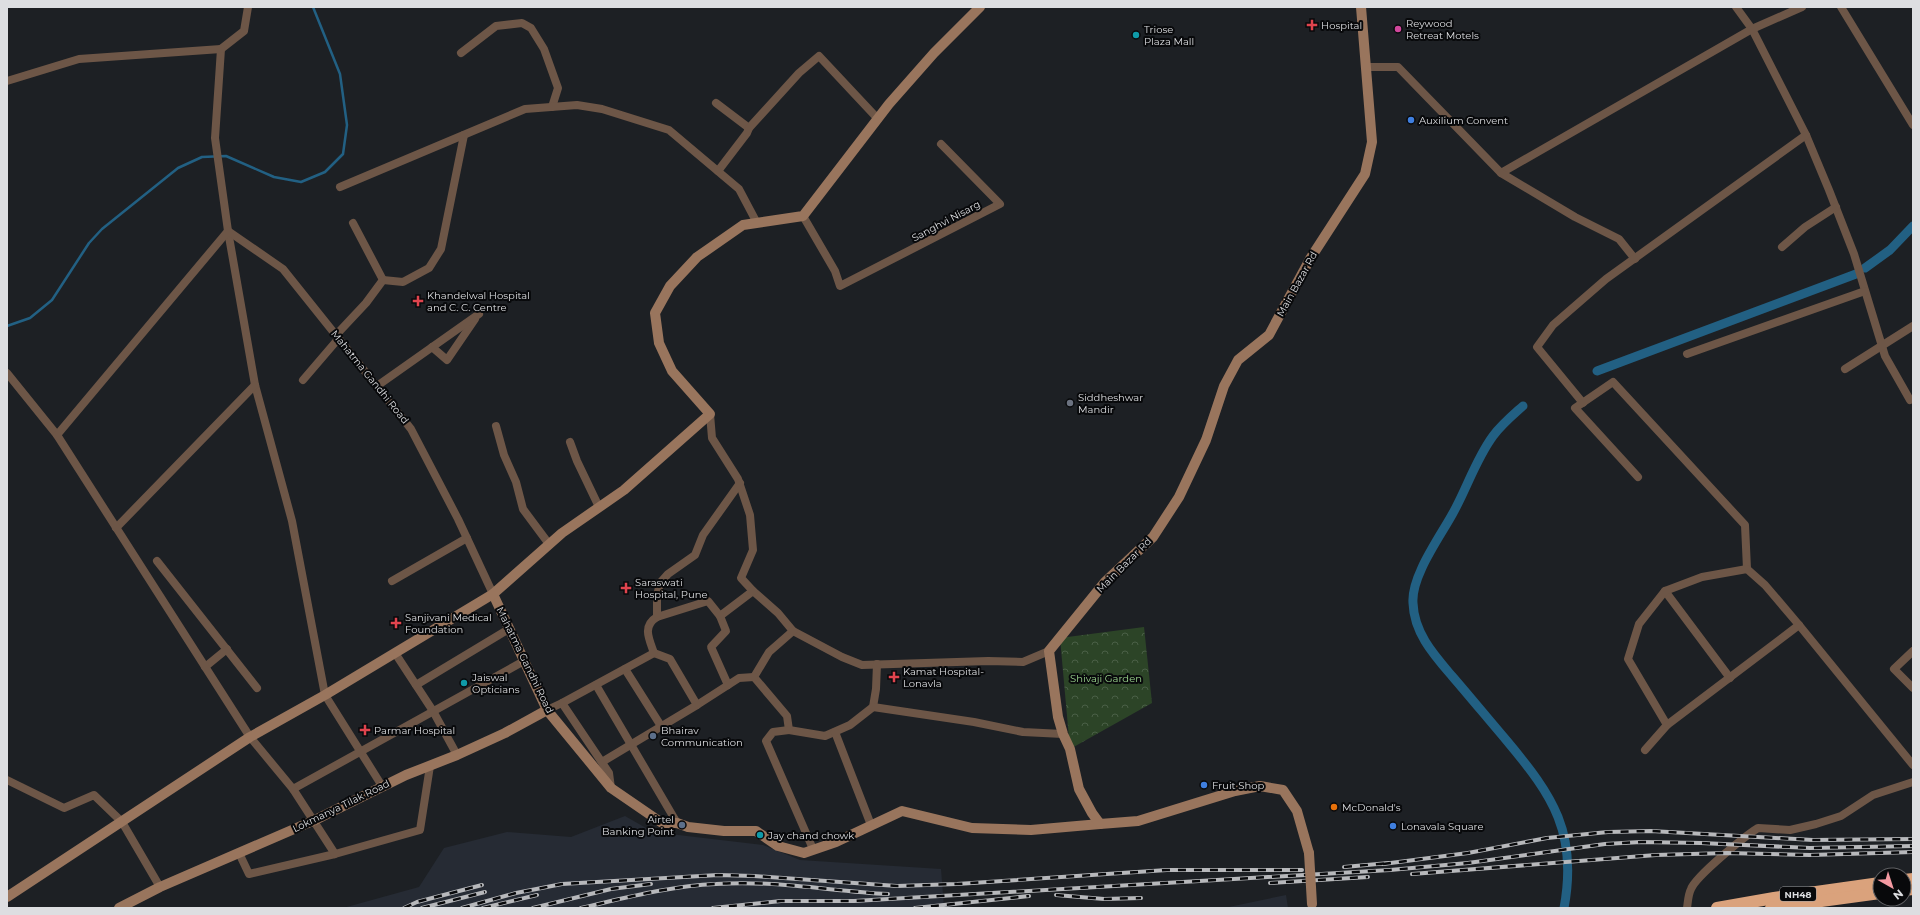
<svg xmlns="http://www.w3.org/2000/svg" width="1920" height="915" font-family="Montserrat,sans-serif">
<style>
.built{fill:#262b34}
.park{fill:url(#park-crowns)}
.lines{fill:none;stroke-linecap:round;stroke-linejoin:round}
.stream{stroke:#226083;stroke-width:2.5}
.canal{stroke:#226083;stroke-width:9}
.street{stroke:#6d5647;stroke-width:8}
.secondary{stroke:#99755d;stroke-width:10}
.highway{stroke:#daa27c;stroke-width:12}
.rail-casing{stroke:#b7b8bb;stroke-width:4}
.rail{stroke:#08090b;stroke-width:2.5;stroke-dasharray:8;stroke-linecap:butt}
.secondary-bridge{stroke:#99755d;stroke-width:10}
.health-dot{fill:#e0444e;stroke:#08090b;stroke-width:1.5}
.hotel-dot{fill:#d1479c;stroke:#08090b;stroke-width:1.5}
.culture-dot{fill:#0f9aa8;stroke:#08090b;stroke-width:1.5}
.shop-dot{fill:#3f7fe0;stroke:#08090b;stroke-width:1.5}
.worship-dot{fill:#6b7280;stroke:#08090b;stroke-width:1.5}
.service-dot{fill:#5c6f8a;stroke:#08090b;stroke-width:1.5}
.food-dot{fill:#e8710a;stroke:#08090b;stroke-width:1.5}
.labels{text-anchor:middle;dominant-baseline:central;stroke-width:4;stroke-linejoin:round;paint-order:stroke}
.shield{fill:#08090b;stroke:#9d9ea1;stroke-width:1}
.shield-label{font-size:9px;font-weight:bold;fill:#dddee1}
.poi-label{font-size:10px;fill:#dddee1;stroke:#08090b;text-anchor:start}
.street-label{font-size:10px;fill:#dddee1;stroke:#08090b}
.park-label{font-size:10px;fill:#9cd68f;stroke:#08090b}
</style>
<defs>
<pattern id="park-crowns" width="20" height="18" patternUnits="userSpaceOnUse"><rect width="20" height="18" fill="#2c4427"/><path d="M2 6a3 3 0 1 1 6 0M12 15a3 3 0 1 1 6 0" fill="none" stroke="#4a5f46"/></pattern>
</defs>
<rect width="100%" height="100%" fill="#1d2024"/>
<g class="built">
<path d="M625,816L653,832L763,845L800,860L941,869L944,908H343L419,887L444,848L507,832L571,837Z"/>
<path d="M1286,895L1288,908H1224Z"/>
</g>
<path class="park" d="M1144,627L1152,703L1070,749L1060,638Z"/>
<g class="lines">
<path class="stream" d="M7,326L30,318L52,300L89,243L102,229L178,168L202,157L226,156L274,177L301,182L325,172L343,154L347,125L340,74L313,7"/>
<g class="canal">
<path d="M1865,268L1890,250L1913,226"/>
<path d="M1597,371L1856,274"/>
<path d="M1523,406C1513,415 1502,424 1493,436C1476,459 1467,488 1453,513C1440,537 1411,576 1413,603C1414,633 1434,655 1452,676C1471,698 1489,720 1507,741C1553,796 1578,833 1564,908"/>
</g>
<g class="street">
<path d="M248,7L244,31L221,49L215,138L228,231L255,385L292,521L325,695L382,786"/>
<path d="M1736,7L1752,29L1806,135L1829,190L1854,254L1885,356L1910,400"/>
<path d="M1841,7L1913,125"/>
<path d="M461,53L496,26L522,23L531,28L544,49L558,88L552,107"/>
<path d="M1367,67H1398L1501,173L1752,29L1802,7"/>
<path d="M7,81L79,59L221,49"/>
<path d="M716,103L749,128"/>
<path d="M718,171L747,133L749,128L799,73L819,56L878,119"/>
<path d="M1501,173L1575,217L1619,239L1635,259"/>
<path d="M340,187L525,109L577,105L602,109L669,130L739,189L757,223"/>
<path d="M803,216L835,271L840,286L1000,204L941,144"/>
<path d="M353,223L383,280"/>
<path d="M1782,247L1805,227L1836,207"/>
<path d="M336,335L366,303L383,280L403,282L429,268L441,249L464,135"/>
<path d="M432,347L447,360L475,319"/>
<path d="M1687,354L1865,291"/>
<path d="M1845,369L1913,326"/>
<path d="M7,373L57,435"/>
<path d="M303,380L339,338"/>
<path d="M377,386L479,314"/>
<path d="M1583,403L1537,347L1553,325L1606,279L1806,135"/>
<path d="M710,414L712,438L738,479L750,515L753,550L741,578L753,591L778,613L793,631L842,657L862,665L988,661L1023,662L1049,651"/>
<path d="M496,426L504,455L516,482L523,509L549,544"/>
<path d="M570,442L577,461L599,507"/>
<path d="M1638,477L1575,408L1613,382L1745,525L1747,569"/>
<path d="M116,528L255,385"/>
<path d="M157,561L257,688"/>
<path d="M392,581L467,538"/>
<path d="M1665,591L1730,678"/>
<path d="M720,616L726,631L711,647L728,685"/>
<path d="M657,617L708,601L720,616L753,591"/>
<path d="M793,631L769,652L754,677L787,716L789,730L825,736L850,725L873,707L876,689L877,664"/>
<path d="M1913,651L1894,669L1913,688"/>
<path d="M395,653L433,711L457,755"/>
<path d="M205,667L227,649"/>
<path d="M625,669L661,726"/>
<path d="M416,685L509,629"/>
<path d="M596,685L677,823"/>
<path d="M697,705L739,678L754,677"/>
<path d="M873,707L974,722L1023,732L1063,734"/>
<path d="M547,710L562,703"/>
<path d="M1667,725L1628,659L1639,624L1665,591L1702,577L1747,569L1765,585L1799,625L1913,765"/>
<path d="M789,730L773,732L766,741L813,849"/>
<path d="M835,732L871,825"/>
<path d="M1645,750L1667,725L1799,625"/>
<path d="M602,762L697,705L670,659L654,653"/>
<path d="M7,780L64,808L94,795L122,822L160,887"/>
<path d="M611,788L609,773L562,703L654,653C649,639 642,626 657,617V596L660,583L668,574L695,555L703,535L740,483"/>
<path d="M293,789L524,661"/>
<path d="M239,853L249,874L335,854L420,830L430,766"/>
<path d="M335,854L293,789L250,737L57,435L228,231L283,269L411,429L458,519L493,594"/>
<path d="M1687,908C1688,902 1688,895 1691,889C1696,876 1745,836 1758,828L1790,830L1816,824L1841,816L1873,795L1913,782"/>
</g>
<g class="secondary">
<path d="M493,594L547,710L611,788L662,823H677L688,827L724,831H756L778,846L804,853L836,842L902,811L972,828L1031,830L1100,824"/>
<path d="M1309,853L1297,811L1283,790L1260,786L1235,791L1138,821L1100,824L1092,813L1079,789L1070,749L1063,734L1058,717L1049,651L1105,582L1153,537L1179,497L1206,440L1224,386L1238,360L1269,335L1310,259L1365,174L1372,142L1361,7"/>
<path d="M7,897L250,737L325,695L493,594L562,533L624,490L710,414L672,371L659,343L655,313L670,286L697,257L743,225L803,216L889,104L934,53L980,7"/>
<path d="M119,908L160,887L315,820L406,775L457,755L505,733L547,710"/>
</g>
<g class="highway">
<path d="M1904,880L1913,879"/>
<path d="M1904,890L1913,889"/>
<path d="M1717,908L1774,898L1880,883"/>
<path d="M1771,908L1880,893"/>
</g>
<defs>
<g id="rail">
<path d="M1383,864L1468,853L1547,838L1608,832L1651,831L1813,840L1913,839"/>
<path d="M1344,867L1389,863"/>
<path d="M1412,874L1656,855L1727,853L1810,855L1913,852"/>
<path d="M1270,883L1368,877"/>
<path d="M1056,895L1104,899L1141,898"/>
<path d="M404,908L417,902L482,885"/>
<path d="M422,908L485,892"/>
<path d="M462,908L516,893L562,884L718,875L754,876L897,886L957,884L1167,870H1302"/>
<path d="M483,908L537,895"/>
<path d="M533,908L611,889L651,884"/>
<path d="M581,908C625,898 670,886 716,884C774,880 830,891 888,894"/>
<path d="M713,908L781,901H854L1390,870L1468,863L1605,844L1641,842L1701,843L1810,848L1913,846"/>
<path d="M915,908L1029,896"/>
</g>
</defs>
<use href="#rail" class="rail-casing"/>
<use href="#rail" class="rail"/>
<path class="secondary-bridge" d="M1309,853L1312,904"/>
</g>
<g class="health-dot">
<path d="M1310 19h4v4h4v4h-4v4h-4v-4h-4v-4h4z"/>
<path d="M416 295h4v4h4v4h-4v4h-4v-4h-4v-4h4z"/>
<path d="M624 582h4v4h4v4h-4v4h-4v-4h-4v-4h4z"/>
<path d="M394 617h4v4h4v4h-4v4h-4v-4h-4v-4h4z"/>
<path d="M892 671h4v4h4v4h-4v4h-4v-4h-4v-4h4z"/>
<path d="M363 724h4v4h4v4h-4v4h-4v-4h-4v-4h4z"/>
</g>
<circle class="hotel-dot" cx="1398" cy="29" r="4"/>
<g class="culture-dot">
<circle cx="1136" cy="35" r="4"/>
<circle cx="464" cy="683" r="4"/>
<circle cx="760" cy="835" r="4"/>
</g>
<g class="shop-dot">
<circle cx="1411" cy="120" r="4"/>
<circle cx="1204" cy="785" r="4"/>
<circle cx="1393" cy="826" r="4"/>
</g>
<circle class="worship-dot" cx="1070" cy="403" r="4"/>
<g class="service-dot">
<circle cx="653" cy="736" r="4"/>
<circle cx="682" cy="825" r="4"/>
</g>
<circle class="food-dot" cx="1334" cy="807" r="4"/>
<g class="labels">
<rect class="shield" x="1780" y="887" width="36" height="14" rx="3"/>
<g class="shield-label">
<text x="1798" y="894">NH48</text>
</g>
<g class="poi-label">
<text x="1406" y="23">Reywood<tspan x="1406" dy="12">Retreat Motels</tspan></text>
<text x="1321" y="25">Hospital</text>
<text x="1144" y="29">Triose<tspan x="1144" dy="12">Plaza Mall</tspan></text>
<text x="1419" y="120">Auxilium Convent</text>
<text x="427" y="295">Khandelwal Hospital<tspan x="427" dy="12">and C. C. Centre</tspan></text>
<text x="1078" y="397">Siddheshwar<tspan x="1078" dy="12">Mandir</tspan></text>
<text x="635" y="582">Saraswati<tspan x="635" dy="12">Hospital, Pune</tspan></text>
<text x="405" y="617">Sanjivani Medical<tspan x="405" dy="12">Foundation</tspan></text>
<text x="903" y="671">Kamat Hospital-<tspan x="903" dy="12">Lonavla</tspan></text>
<text x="472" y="677">Jaiswal<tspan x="472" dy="12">Opticians</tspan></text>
<text x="374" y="730">Parmar Hospital</text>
<text x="661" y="730">Bhairav<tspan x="661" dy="12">Communication</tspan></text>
<text x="1212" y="785">Fruit Shop</text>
<text x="1342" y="807">McDonald's</text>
<text x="674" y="819" text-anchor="end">Airtel<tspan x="674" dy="12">Banking Point</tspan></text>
<text x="1401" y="826">Lonavala Square</text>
<text x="768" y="835">Jay chand chowk</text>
</g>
<g class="street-label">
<text transform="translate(946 221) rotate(-28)">Sanghvi Nisarg</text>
<text transform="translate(1297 284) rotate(-61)">Main Bazar Rd</text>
<text transform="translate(370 377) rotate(51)">Mahatma Gandhi Road</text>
<text transform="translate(1124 565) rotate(-45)">Main Bazar Rd</text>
<text transform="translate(525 660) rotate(64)">Mahatma Gandhi Road</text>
<text transform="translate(341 806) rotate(-26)">Lokmanya Tilak Road</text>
</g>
<g class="park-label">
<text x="1106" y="678">Shivaji Garden</text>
</g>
</g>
<rect width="1920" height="915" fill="none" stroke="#dddee1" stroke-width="16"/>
<g transform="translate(1892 887) rotate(141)"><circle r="19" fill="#08090b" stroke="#5d5e61"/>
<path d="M0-3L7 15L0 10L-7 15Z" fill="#f49aa2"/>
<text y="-6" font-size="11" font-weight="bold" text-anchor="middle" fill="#dddee1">N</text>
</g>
</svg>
